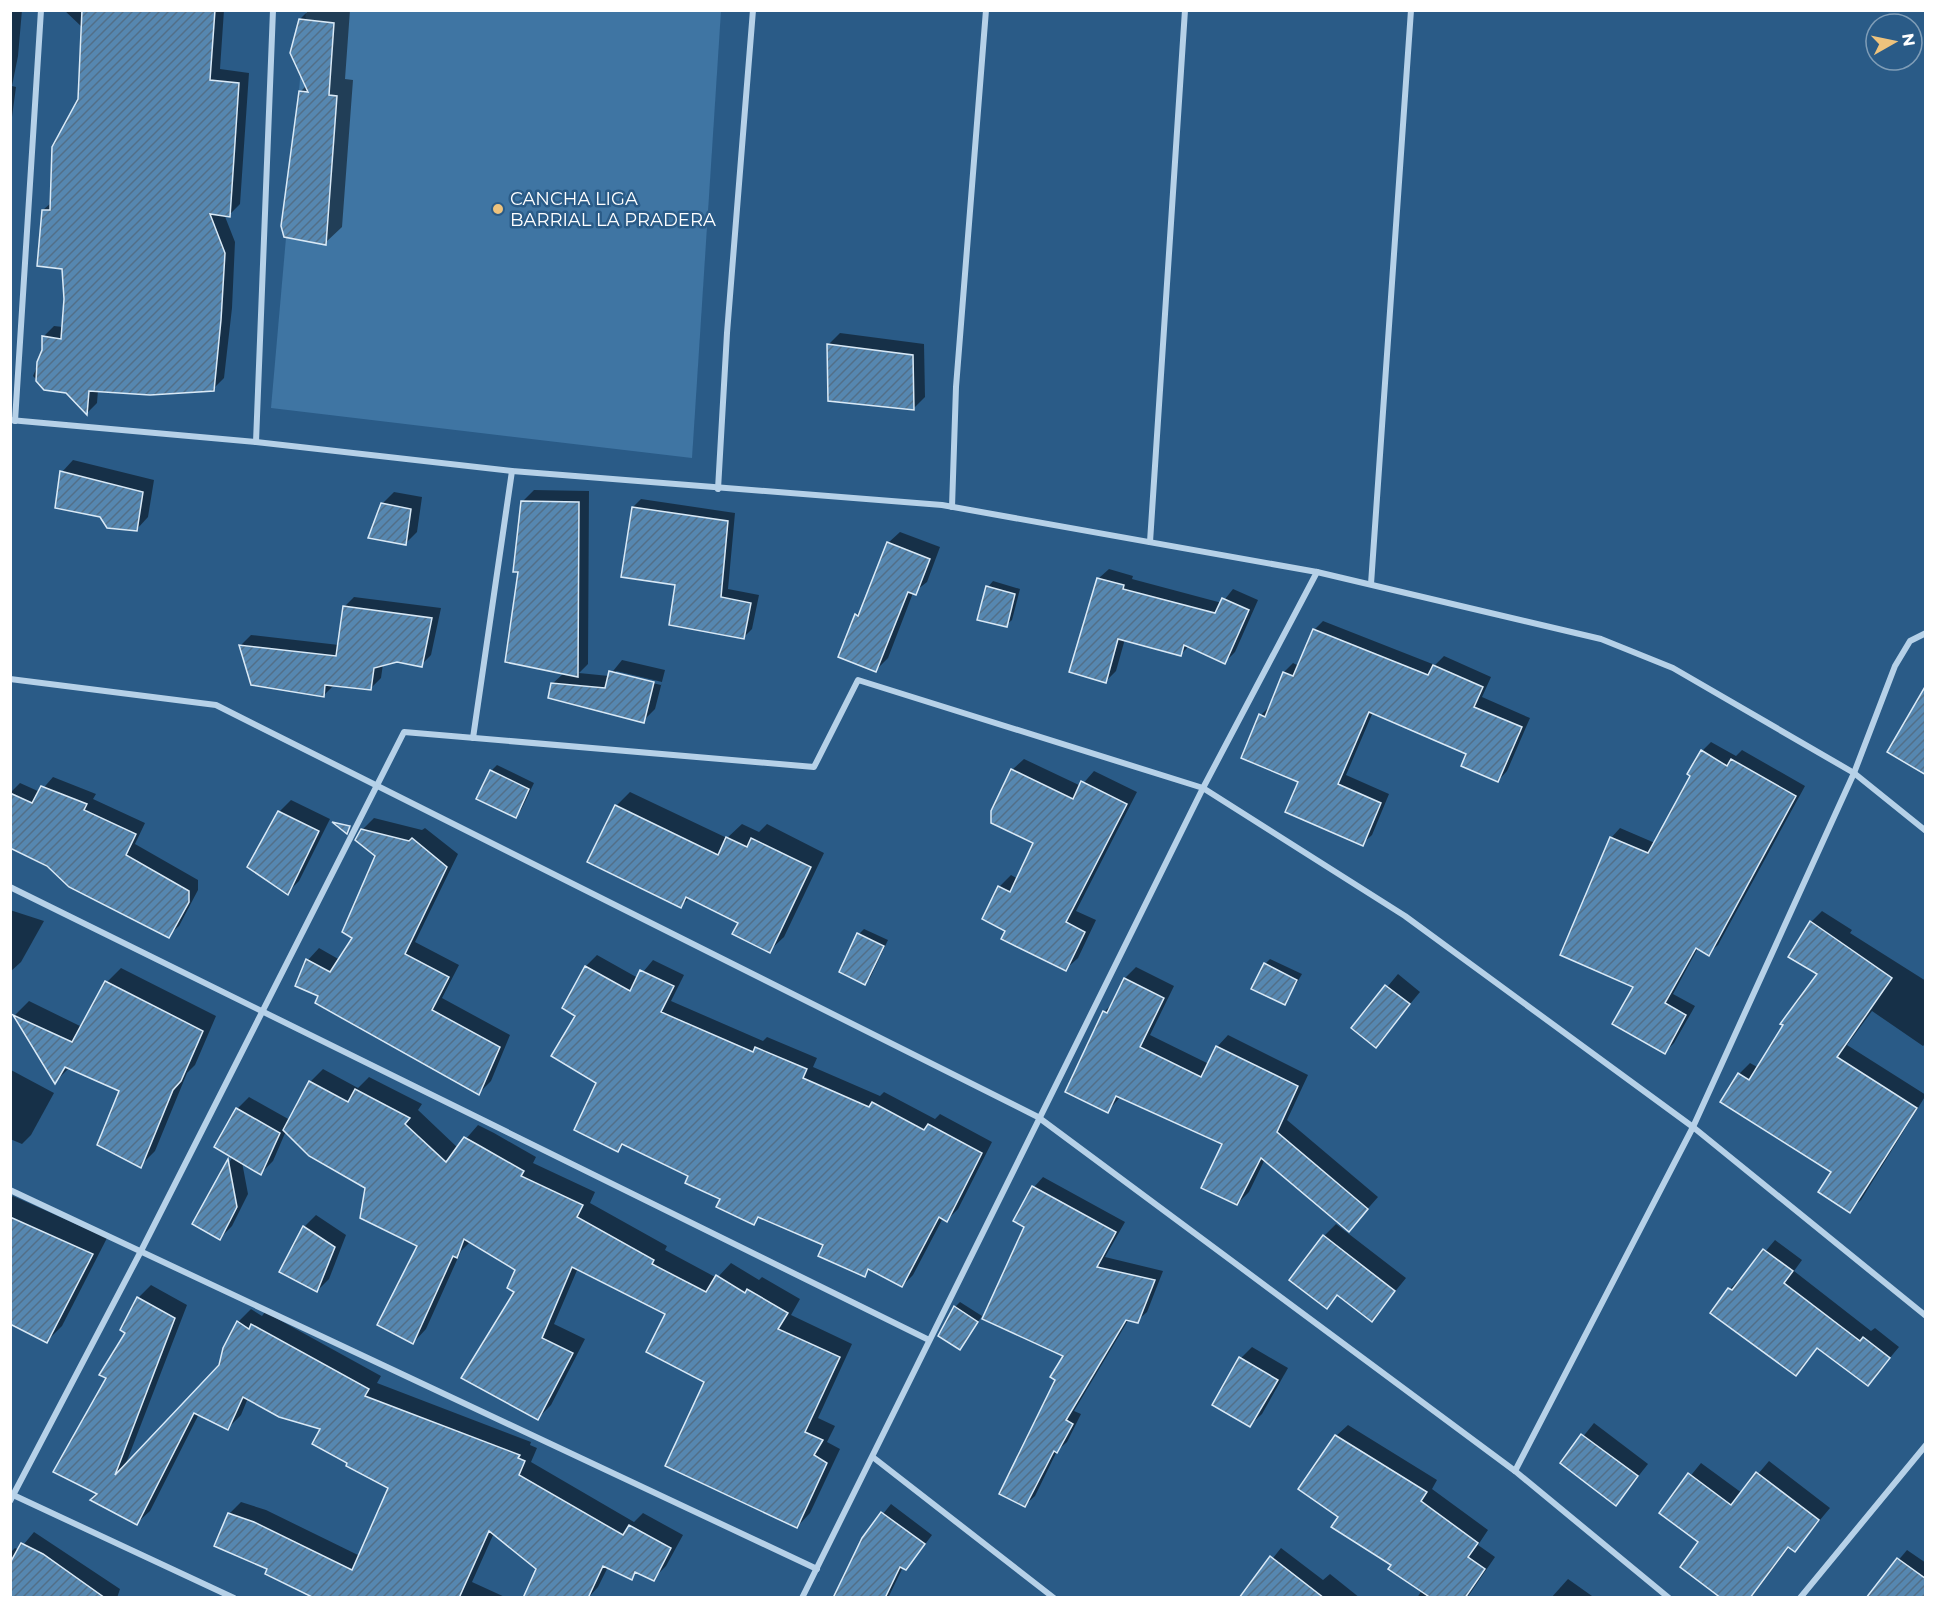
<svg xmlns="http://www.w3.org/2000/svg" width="1936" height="1608" font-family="Montserrat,sans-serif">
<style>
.grass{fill:#3f75a3}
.shadow{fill:#0007;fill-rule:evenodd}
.building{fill:url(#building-hatch);stroke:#d9e9f6;stroke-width:1.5}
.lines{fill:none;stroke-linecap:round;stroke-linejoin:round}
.street{stroke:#b6d1e8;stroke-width:6}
.poi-dot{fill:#eec37d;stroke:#2a5b87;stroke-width:2}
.labels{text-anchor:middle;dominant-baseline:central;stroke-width:5;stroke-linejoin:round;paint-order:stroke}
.poi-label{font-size:18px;fill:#fff;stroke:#2a5b87;text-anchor:start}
</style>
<defs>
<pattern id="building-hatch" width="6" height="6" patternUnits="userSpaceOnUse" patternTransform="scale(1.5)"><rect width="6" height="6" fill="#5687b0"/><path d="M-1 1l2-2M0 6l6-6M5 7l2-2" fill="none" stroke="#526f88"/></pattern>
</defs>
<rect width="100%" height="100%" fill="#2a5b87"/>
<path class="grass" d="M306,11H721L692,458L271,408Z"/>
<g class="shadow">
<path d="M10,10H22L18,56L12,86L16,87L10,132Z"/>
<path d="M64,10H224L220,69L249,73L240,204L229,215L224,214L235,242L232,308L224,378L213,389L98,390L97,403L87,413L67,392L45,388L33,376L44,350L43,337L54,326L63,327L65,299L63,267L43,210L52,202L80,99L83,28Z"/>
<path d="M309,10H350L345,79L353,80L342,227L325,243L300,92L306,86L300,19Z"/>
<path d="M840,333L924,344L925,397L914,408L828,345Z"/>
<path d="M73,460L154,480L148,517L137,529L101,515L62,472Z"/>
<path d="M534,490L589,491L588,664L579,673L609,676L622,660L665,670L655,709L643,721L552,684L564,673L520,571L523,501ZM616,671L662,682L661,685L616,674Z"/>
<path d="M394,492L422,497L417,532L405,544L382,504Z"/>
<path d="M641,499L735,513L728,589L759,595L752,629L744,637L633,507Z"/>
<path d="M900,532L940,547L927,582L913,593L888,658L876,670L856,615L863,608L888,543Z"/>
<path d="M1109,569L1133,576L1132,579L1222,603L1233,589L1258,600L1235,652L1225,662L1189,646L1181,654L1125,639L1116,671L1106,681L1071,671L1099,578Z"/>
<path d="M993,581L1020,589L1012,620L1006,625L988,587Z"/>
<path d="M354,597L441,608L431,655L421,665L397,661L383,664L381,678L371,688L334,685L324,695L252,684L241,645L251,635L339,645L344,607Z"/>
<path d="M1323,621L1435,665L1444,656L1491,677L1482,697L1530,718L1507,771L1498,781L1468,753L1373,712L1346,775L1389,794L1372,835L1362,844L1300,781L1261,715L1271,705L1284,672L1293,663L1299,666L1314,630Z"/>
<path d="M1711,742L1736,756L1742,750L1805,786L1718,945L1708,954L1698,948L1673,994L1695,1006L1674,1043L1665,1052L1635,987L1611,838L1620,828L1655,843L1692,775L1702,751Z"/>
<path d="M1024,759L1081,786L1094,771L1137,792L1076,911L1096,920L1078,958L1066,969L1007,930L984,919L999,887L1011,875L1018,879L1035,842L1012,770Z"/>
<path d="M497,765L534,783L521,810L516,816L491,771Z"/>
<path d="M53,777L96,794L93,799L145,823L135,844L198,880V890L179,926L168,936L10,846V793L20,783L40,792Z"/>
<path d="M630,792L727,838L742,824L759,832L767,824L824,853L784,937L769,951L740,922L690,897L681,906L616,806Z"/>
<path d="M291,800L330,819L299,881L287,893L279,812Z"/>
<path d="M374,818L422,830L425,828L458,854L415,942L459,965L442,998L510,1035L491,1081L479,1093L320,995L297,985L308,960L319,948L340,960L354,937L377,856L362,830Z"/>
<path d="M10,910L44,921L21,962L10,972Z"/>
<path d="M1822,911L1852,930L1850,933L1926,981V1043L1923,1046L1872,1011L1847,1045L1926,1095L1861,1200L1849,1211L1834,1171L1739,1074L1750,1063L1759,1068L1819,973L1811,922Z"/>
<path d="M864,929L888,940L870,978L865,983L859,934Z"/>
<path d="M597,955L638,978L653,960L684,975L671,1001L763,1041L767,1037L817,1058L813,1067L880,1096L884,1092L935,1119L940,1114L992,1142L958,1209L947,1220L943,1218L913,1275L902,1286L871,1269L864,1275L825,1245L760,1217L754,1223L690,1175L625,1144L618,1150L578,1015L564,1007L586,966Z"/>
<path d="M1270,959L1302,974L1285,1003L1265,964Z"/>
<path d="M1136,967L1174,986L1150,1035L1209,1064L1217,1047L1228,1035L1308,1075L1287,1120L1378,1197L1349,1230L1265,1159L1249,1192L1237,1204L1224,1143L1121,1096L1108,1111L1104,1012L1114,1002L1125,978Z"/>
<path d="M121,968L216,1016L195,1065L187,1073L155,1151L140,1166L121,1090L70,1067L56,1081L15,1015L29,1001L82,1027L107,982Z"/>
<path d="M1398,974L1420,992L1375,1046L1353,1028Z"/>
<path d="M323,1069L358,1088L369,1077L422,1104L418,1110L458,1148L478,1125L494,1133L536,1157L533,1163L595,1192L590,1203L667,1246L665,1250L717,1278L731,1263L759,1280L762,1277L800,1299L791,1315L852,1344L818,1418L835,1426L827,1442L840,1449L810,1513L797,1527L667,1313L578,1268L554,1324L585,1339L551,1405L538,1418L517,1291V1269L470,1242L461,1251L426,1329L413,1343L419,1246L367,1187L286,1131L273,1161L261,1173L242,1162L248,1194L232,1226L220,1238L194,1224L233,1156L237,1109L249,1097L290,1120L310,1082Z"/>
<path d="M11,1070L54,1093L31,1135L22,1144L10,1139Z"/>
<path d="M1043,1177L1125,1222L1105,1257L1163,1271L1147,1312L1137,1321L1129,1319L1074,1411L1081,1414L1067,1442L1057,1451L1035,1496L1025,1505L1065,1355L1026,1227L1015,1221L1034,1187Z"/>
<path d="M13,1196L107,1238L62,1326L47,1341L10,1322V1199Z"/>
<path d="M316,1215L346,1235L329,1279L317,1291L304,1227Z"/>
<path d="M1336,1224L1406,1278L1372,1320L1339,1294L1327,1307L1324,1236Z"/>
<path d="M1775,1240L1802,1260L1794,1271L1871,1331L1875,1328L1899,1347L1868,1384L1818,1347L1795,1374L1712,1313L1730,1289L1740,1278L1742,1279Z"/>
<path d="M151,1285L187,1305L125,1466L220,1366L238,1322L251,1309L262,1316L265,1312L381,1376L377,1383L531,1442L530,1445L537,1448L531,1462L634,1522L643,1513L683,1535L666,1566L653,1579L638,1571L632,1578L608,1567L598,1587L588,1598H525L538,1568L494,1533L472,1582L507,1598H366L269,1568L229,1514L241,1502L266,1510L360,1556L390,1487L349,1462L322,1428L248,1398L241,1415L228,1428L199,1414L150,1511L137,1523L99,1493L108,1377L127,1332L122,1330L138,1298Z"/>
<path d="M960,1302L982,1316L960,1348L955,1307Z"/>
<path d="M1252,1347L1288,1368L1262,1414L1250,1425L1241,1358Z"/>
<path d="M1594,1423L1648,1464L1616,1504L1562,1463Z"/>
<path d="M1348,1425L1437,1480L1432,1489L1488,1530L1478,1545L1495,1557L1467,1598H1417L1422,1590L1340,1516L1336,1436Z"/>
<path d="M1769,1461L1830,1508L1795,1550L1790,1546L1751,1598H1723L1700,1542L1661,1512L1701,1463L1742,1493Z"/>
<path d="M891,1504L932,1535L914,1559L903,1567L888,1598H834L863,1539Z"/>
<path d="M34,1532L120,1589L117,1598H10V1553L15,1548L19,1550Z"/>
<path d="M1281,1548L1323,1580L1330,1574L1360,1598H1241Z"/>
<path d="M1907,1550L1926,1563V1598L1870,1594Z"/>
<path d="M1568,1579L1592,1596L1590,1598H1551Z"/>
</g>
<g class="building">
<path d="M82,10H215L210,80L239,83L230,217L210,214L225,253L221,320L214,391L150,395L89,391L87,415L66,393L44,390L36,381L37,362L42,350V336L61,339L64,299L62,269L37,266L42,210H50L52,147L78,99Z"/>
<path d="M299,19L334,23L329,95L337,96L326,245L284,237L281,226L299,91L308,92L290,53Z"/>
<path d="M827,344L913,355L914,410L828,401Z"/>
<path d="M60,471L143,492L137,531L107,528L100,517L55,508Z"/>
<path d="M521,501L579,502L578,677L505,662L518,572H513Z"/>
<path d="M381,503L411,509L406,545L368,538Z"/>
<path d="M632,507L728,521L721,597L751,603L744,639L669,625L675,585L621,577Z"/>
<path d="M887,542L930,559L916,595L908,592L876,672L838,657L855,614L858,616Z"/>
<path d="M1097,578L1124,585L1123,589L1215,613L1222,598L1249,610L1225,664L1184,645L1181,656L1118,639L1106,683L1069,672Z"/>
<path d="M986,586L1015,594L1007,627L977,620Z"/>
<path d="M343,606L432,618L422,667L397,662L374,668L371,690L325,685L324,697L251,685L239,645L336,656Z"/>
<path d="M1313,629L1428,675L1433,665L1483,687L1474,707L1522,727L1498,782L1461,766L1466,754L1369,712L1338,784L1381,803L1363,846L1285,812L1298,782L1241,758L1259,714L1265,717L1283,672L1293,676Z"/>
<path d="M609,671L654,682L644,723L548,698L551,683L605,688Z"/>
<path d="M1926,685V775L1887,752Z"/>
<path d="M1701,750L1727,766L1731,759L1796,796L1709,956L1696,948L1665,1003L1686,1015L1665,1054L1612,1024L1633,987L1560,955L1610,837L1648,853L1690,776L1687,774Z"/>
<path d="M1011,769L1073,799L1081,781L1127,804L1066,922L1085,932L1066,971L1001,939L1005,931L982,919L998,886L1010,892L1033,843L991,823V811Z"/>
<path d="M490,770L529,789L516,818L476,799Z"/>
<path d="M41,786L87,804L84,810L136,834L126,855L189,891V902L169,938L69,887L47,866L10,848V793L32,803Z"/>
<path d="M615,805L718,855L726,837L747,847L751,838L811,867L770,953L732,934L738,923L686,897L681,908L587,862Z"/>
<path d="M278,811L319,831L288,895L247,867Z"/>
<path d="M332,822L350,826L347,834Z"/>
<path d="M361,829L409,841L412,838L447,867L405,954L449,977L432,1010L500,1047L479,1095L315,1003L318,996L295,986L306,959L330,972L352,938L342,932L375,856L355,840Z"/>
<path d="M1810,921L1892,978L1837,1057L1917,1108L1850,1213L1818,1192L1831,1172L1720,1102L1738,1073L1749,1080L1783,1025L1780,1024L1817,974L1788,957Z"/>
<path d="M857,933L884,946L865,985L839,972Z"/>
<path d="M1264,963L1297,980L1285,1005L1251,989Z"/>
<path d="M585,966L630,991L640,970L674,986L661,1012L753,1052L755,1047L807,1069L803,1078L869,1107L872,1102L924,1130L928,1124L982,1153L947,1222L939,1217L902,1287L868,1269L865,1277L818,1256L823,1245L758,1217L754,1225L716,1207L720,1199L685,1183L688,1176L622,1144L618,1152L574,1130L596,1083L551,1056L575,1016L562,1008Z"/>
<path d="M1124,978L1164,998L1140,1047L1201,1077L1216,1046L1298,1086L1277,1132L1368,1209L1349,1232L1261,1158L1237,1205L1201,1188L1222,1144L1116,1096L1108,1113L1065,1092L1103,1011L1107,1013Z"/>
<path d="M105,981L203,1031L181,1081L173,1090L141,1168L97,1145L119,1091L65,1067L55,1084L13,1015L72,1042Z"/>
<path d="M1385,985L1410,1004L1376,1048L1351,1028Z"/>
<path d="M309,1081L348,1102L355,1089L410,1118L405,1124L446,1162L464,1137L480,1146L524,1171L521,1176L583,1205L577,1217L654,1260L652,1264L706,1292L716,1275L745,1293L747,1289L788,1313L778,1329L840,1357L805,1432L823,1440L814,1455L827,1463L797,1528L665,1466L704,1382L646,1352L665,1314L572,1267L542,1338L573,1353L538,1420L461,1378L514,1292L507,1288L515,1270L464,1239L457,1258L453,1256L413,1344L377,1325L417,1246L360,1218L365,1188L309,1156L283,1130Z"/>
<path d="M236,1108L280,1133L261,1175L214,1147Z"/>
<path d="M228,1159L237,1207L220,1240L192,1224Z"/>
<path d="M1032,1186L1116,1232L1097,1267L1155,1280L1138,1323L1126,1320L1066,1420L1073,1424L1057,1453L1054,1451L1025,1507L999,1494L1055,1380L1050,1377L1063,1356L982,1319L1024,1227L1013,1221Z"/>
<path d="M10,1217L93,1254L47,1343L10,1324Z"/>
<path d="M303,1226L335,1247L317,1292L279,1272Z"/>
<path d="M1323,1235L1395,1291L1372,1322L1337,1295L1327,1309L1289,1280Z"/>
<path d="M1763,1249L1793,1271L1784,1283L1860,1341L1863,1337L1890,1358L1868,1386L1817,1348L1796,1376L1710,1313L1728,1288L1732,1290Z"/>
<path d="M137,1297L175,1318L115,1475L219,1365L223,1348L237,1321L249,1329L251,1324L369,1389L365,1396L520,1455L518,1458L525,1461L519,1475L623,1535L629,1525L671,1548L654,1581L635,1572L632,1580L603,1566L588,1598H523L536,1569L489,1531L459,1598H314L265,1574L267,1569L214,1546L228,1513L254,1522L352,1570L388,1488L346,1466L347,1463L312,1444L320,1429L279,1417L243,1397L228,1430L194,1413L137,1525L90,1500L97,1494L53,1472L106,1378L99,1375L125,1333L120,1330Z"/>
<path d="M954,1306L978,1322L960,1350L938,1336Z"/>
<path d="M1239,1357L1278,1380L1250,1427L1212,1405Z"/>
<path d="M1581,1434L1638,1476L1616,1506L1560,1463Z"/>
<path d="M1335,1435L1427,1492L1421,1501L1478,1543L1468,1557L1485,1569L1465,1598H1431L1388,1569L1391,1565L1331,1527L1338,1517L1298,1489Z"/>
<path d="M1756,1472L1819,1520L1795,1552L1788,1547L1750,1598H1721L1680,1567L1698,1542L1659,1513L1688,1473L1731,1505Z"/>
<path d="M881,1512L925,1544L906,1570L900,1567L885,1598H833L862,1538Z"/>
<path d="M21,1543L43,1554L105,1598H10V1563Z"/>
<path d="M1270,1556L1324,1598H1239Z"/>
<path d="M1897,1558L1926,1579V1598H1866Z"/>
</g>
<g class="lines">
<g class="street">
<path d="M10,420L256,442L512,471L942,505L1317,572L1601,639L1673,668L1854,773L1926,831"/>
<path d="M15,421L41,10"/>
<path d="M256,442L273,10"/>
<path d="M718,489L727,333L753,10"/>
<path d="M952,507L956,387L986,10"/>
<path d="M1150,542L1185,10"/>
<path d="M1371,584L1411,10"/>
<path d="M10,679L216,705L1038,1117L1515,1471L1669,1598"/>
<path d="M473,738L512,471"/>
<path d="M10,887L929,1340"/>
<path d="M10,1190L817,1569"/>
<path d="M874,1458L1054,1598"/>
<path d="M1515,1471L1693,1127L1854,773L1895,666L1910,641L1926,633"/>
<path d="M11,1494L234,1598"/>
<path d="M10,1501L141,1251L404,732L814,767L858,680L1203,788L1405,916L1693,1127L1926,1316"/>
<path d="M802,1598L1203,788L1317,572"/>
<path d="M1800,1598L1926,1445"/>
</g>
</g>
<circle class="poi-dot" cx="498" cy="209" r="6"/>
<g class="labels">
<g class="poi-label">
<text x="510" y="199">CANCHA LIGA<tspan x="510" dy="21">BARRIAL LA PRADERA</tspan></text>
</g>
</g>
<rect width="1936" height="1608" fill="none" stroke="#ffffff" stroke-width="24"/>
<g transform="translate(1894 42) rotate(81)"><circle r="28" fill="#2a5b87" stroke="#7f9db7" stroke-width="1.5"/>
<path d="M0-4.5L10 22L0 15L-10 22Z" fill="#eec37d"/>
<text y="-9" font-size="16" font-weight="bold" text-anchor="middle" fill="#ffffff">N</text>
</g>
</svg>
